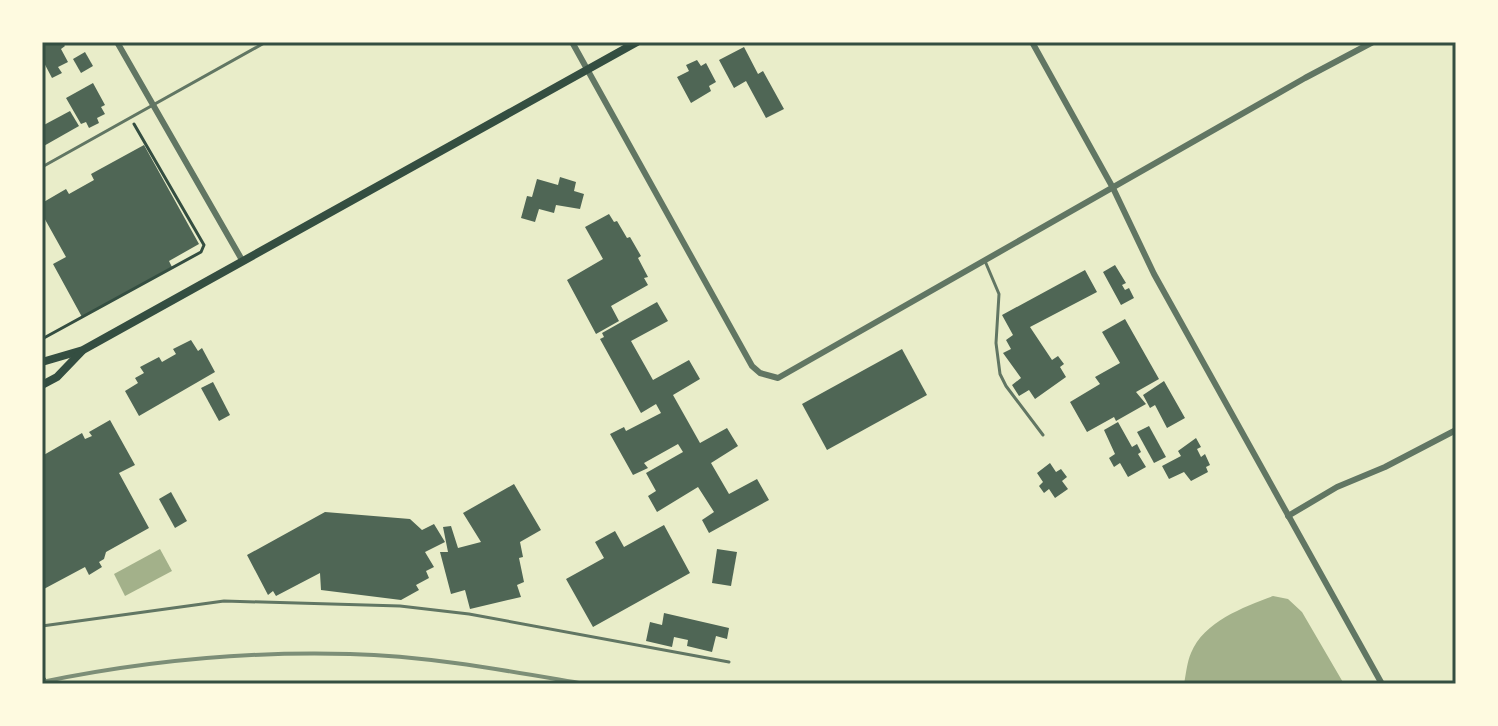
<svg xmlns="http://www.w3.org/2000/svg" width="1498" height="726" font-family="'Fira Sans Condensed',sans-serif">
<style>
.water{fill:#a3b18a}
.building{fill:#4f6655}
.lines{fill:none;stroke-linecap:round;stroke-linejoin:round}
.path{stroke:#344e41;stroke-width:3}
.service{stroke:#617663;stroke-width:3}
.minor{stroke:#617663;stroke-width:6}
.secondary{stroke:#344e41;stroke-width:8}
.rail{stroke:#7c8e77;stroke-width:4}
.neatline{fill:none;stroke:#344e41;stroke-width:3}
</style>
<rect width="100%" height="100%" fill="#e9edc9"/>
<g class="water">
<path d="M160,549L172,571L125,596L114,574Z"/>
<path d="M1273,596L1288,599L1302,612L1344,684H1184C1186,674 1187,662 1191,653C1204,621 1244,607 1273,596Z"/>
</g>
<g class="building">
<path d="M42,42H62L65,46L61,49L68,62L58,67L62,73L52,78L42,59Z"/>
<path d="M744,47L758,74L763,71L784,109L766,118L746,81L734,88L719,60Z"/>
<path d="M85,52L93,66L81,73L73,59Z"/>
<path d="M697,60L701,66L706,63L716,82L709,86L711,91L691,103L677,77L689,71L686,65Z"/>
<path d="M93,83L105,105L101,107L105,114L97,118L99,123L89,128L86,122L81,124L66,98Z"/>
<path d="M70,111L79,126L42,147V126Z"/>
<path d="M144,145L199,244L169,261L172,267L82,317L53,264L66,257L42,214V203L66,189L69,194L94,180L91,174Z"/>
<path d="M560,177L576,182L574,191L584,194L580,209L556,205L554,213L539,209L535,222L521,218L527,196L532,197L537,179L558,185Z"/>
<path d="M609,214L614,222L617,221L627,238L630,237L641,256L638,258L648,277L644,278L648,285L611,306L619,321L596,334L567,280L603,259L585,227Z"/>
<path d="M1115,265L1126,283L1122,285L1125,290L1129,288L1134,298L1121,305L1103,272Z"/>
<path d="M1085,270L1097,292L1030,327L1052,360L1058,356L1064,364L1060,367L1066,377L1035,399L1029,390L1019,396L1012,385L1021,378L1003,353L1011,349L1006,340L1013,335L1002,315Z"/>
<path d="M657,302L668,321L631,341L653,380L689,360L700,379L673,395L700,443L727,428L738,446L711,463L729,494L757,479L769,500L709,533L702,520L714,512L698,487L657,512L648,496L656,491L646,473L683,452L678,444L644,463L648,468L633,475L610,434L624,427L626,431L661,413L656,404L641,413L600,339L604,337L602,333Z"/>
<path d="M1125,319L1159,379L1136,392L1146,404L1116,421L1114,417L1087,432L1070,402L1100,384L1095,377L1120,363L1102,332Z"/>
<path d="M191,340L198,351L202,348L215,372L139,416L125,391L138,383L135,378L144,373L140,367L159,357L162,362L176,354L173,349Z"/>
<path d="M902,349L927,395L827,450L802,404Z"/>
<path d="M1164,381L1185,418L1167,428L1155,405L1150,408L1143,395Z"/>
<path d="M213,382L230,415L219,421L201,388Z"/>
<path d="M110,420L135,465L119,473L149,528L106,552L104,559L99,562L102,567L89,575L85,567L42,590V456L82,433L85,439L92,436L89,432Z"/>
<path d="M1118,422L1132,447L1137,444L1141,452L1138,454L1146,467L1128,477L1120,463L1114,467L1109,458L1115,454L1104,430Z"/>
<path d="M1149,426L1166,457L1154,463L1137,432Z"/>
<path d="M1196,438L1201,447L1197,449L1201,457L1205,454L1210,465L1206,467L1208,472L1191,481L1184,472L1169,479L1162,466L1181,456L1178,451Z"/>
<path d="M1050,463L1056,472L1061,469L1067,477L1062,481L1068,489L1055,498L1049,489L1044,493L1039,486L1043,482L1037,473Z"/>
<path d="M514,484L541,530L520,542L523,557L519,558L524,582L517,585L521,597L470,609L465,590L451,594L440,552H448L443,527L451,526L458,548L481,542L463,513Z"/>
<path d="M171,492L187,521L175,528L159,499Z"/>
<path d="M325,512L410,519L422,530L434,524L445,542L425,552L434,567L426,571L429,578L416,585L419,590L401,600L321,590L320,573L276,596L273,591L268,595L247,555Z"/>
<path d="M664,525L690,573L593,627L566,579L604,558L595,542L615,531L624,547Z"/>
<path d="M717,549L737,552L731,586L712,583Z"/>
<path d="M664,613L729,628L727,639L716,636L712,652L687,646L688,640L674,637L672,647L646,641L650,622L662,625Z"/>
</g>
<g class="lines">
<g class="path">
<path d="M42,339L201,252L204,245L134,124"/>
<path d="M42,675L47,684"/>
</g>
<g class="service">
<path d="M42,167L266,42"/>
<path d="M985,261L999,294L996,343L1000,374L1006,386L1043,435"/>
<path d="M42,626L224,601L400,606L469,614L729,662"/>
</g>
<g class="minor">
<path d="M117,42L242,260"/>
<path d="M572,42L752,366L760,373L778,378L1305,78L1373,42"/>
<path d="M1032,42L1113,188L1154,274L1382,684"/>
<path d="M1288,516L1337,487L1385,467L1456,430"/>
</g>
<g class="secondary">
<path d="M42,362L83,350L637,42"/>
<path d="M42,385L57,377L82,351"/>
</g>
<path class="rail" d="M42,682C144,661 246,651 350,654C429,656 508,671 585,684"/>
</g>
<rect width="1498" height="726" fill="none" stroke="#fefae0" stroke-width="88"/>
<rect x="44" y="44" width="1410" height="638" class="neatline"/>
</svg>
